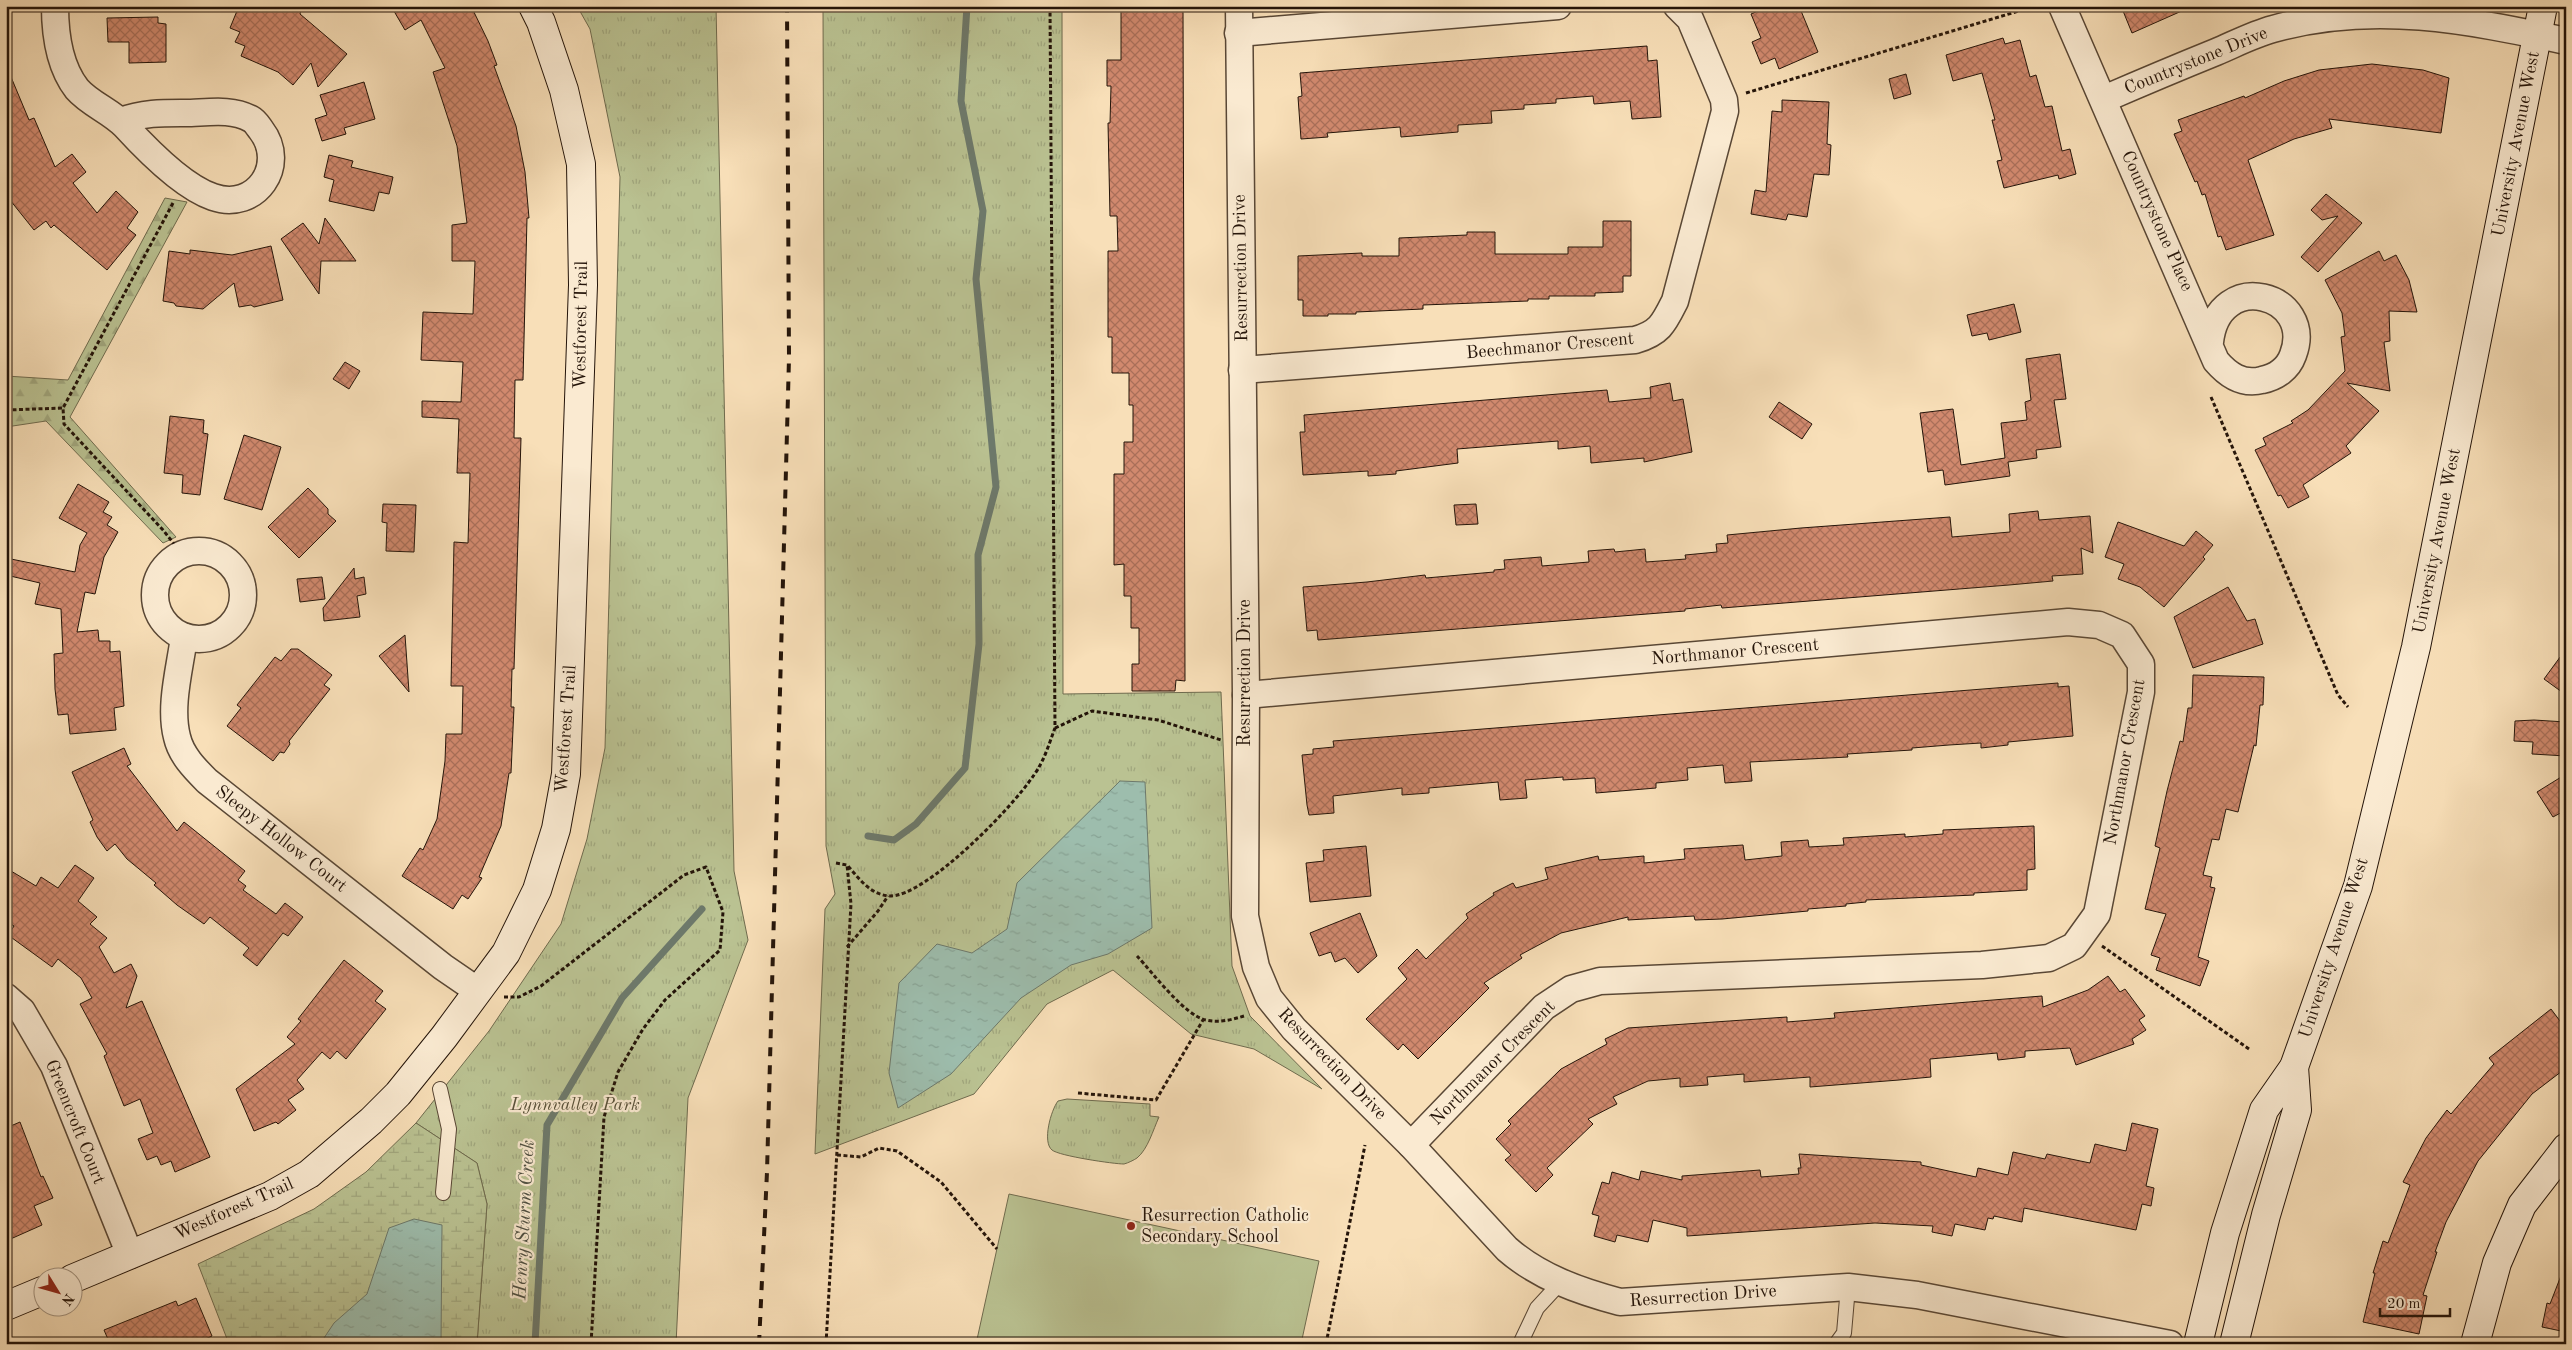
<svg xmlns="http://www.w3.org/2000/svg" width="2572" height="1350" font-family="'Old Standard TT',serif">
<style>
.grass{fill:url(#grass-tufts);stroke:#6f6b4e}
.forest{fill:url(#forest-firs);stroke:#6f6b4e}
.wetland{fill:url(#wetland-marsh);stroke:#6f6b4e}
.garden{fill:#bac292;stroke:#6f6b4e}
.water{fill:url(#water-ripples);stroke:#6d796b}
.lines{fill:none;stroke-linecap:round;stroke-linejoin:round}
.stream{stroke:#6d796b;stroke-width:7}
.building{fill:url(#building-cross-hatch);stroke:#241409}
.lane-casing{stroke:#594735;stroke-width:16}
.street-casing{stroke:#594735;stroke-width:29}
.secondary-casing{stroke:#241409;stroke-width:30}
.path{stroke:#241409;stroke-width:3;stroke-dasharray:4 2.5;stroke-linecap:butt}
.lane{stroke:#faead1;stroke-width:14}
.street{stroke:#faead1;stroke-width:26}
.secondary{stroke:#faead1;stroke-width:28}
.rail{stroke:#241409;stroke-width:4;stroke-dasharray:9 9;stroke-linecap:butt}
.poi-dot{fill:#8f2418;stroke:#faead1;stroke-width:2}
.labels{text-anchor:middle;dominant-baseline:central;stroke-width:4.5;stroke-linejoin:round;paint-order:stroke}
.street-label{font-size:18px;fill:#241409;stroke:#faead1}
.park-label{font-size:18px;font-style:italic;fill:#585139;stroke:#faead1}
.poi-label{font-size:18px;fill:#241409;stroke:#faead1;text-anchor:start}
.water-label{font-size:19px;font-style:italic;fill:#4e4f42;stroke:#faead1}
</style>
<defs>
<pattern id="grass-tufts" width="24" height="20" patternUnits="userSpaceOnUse" patternTransform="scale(1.25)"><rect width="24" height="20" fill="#bac292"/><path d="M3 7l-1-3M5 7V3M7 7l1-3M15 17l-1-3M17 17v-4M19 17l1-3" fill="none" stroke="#a0a67d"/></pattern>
<pattern id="forest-firs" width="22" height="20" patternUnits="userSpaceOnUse" patternTransform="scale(1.25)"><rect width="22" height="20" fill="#bac292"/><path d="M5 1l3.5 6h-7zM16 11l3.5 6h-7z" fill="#a0a67d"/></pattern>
<pattern id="wetland-marsh" width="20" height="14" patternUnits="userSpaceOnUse" patternTransform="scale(1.25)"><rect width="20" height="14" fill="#bac292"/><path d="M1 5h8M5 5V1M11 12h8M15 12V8" fill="none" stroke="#a0a67d"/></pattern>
<pattern id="water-ripples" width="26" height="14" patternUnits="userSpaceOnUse" patternTransform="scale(1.25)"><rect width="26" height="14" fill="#9dbdad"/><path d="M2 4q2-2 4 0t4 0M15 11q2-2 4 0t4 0" fill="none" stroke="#87a294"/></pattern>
<pattern id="building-cross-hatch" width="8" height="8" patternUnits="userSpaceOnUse" patternTransform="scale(1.25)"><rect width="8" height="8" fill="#d1896e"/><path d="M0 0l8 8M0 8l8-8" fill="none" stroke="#a96f59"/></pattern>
</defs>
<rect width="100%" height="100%" fill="#f8dfb8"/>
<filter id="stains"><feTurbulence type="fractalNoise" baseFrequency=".004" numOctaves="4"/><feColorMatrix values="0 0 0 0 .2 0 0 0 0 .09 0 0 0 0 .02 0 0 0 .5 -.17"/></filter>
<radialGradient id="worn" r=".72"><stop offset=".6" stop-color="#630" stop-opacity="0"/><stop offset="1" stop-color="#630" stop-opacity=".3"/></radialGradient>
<g class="grass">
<path d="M577,6H716L734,871L748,940L688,1098L676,1344H477L487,1204L477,1163L416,1123L489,1031L561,924L587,839L605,748L620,177L590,29Z"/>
<path d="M823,6H1062L1063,694L1221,692L1232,966L1250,1016L1322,1089L1254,1049L1191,1034L1113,970L1047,1004L974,1094L815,1154L825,909L835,894L826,846Z"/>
<path d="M1067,1099L1150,1104V1116L1159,1117C1153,1130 1148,1149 1137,1158C1134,1160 1128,1163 1124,1164C1114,1164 1059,1156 1052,1150C1042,1142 1051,1110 1058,1101Z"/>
</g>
<path class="forest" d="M165,198L187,202L70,417L176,537L163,543L46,421L6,427V376L68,380Z"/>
<path class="wetland" d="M416,1123L477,1163L487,1204L477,1344H229L198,1264L314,1209L366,1172Z"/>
<path class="garden" d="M1009,1194L1319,1261L1301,1344H976Z"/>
<g class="water">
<path d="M1120,781L1145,782L1152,928L1108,954L1071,965L1021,998L951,1074L898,1108L889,1073L899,983L937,944L972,953L1007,929L1017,883Z"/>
<path d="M414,1219L442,1225L441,1344H320L334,1323L367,1294L389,1228Z"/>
</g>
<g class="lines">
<g class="stream">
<path d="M868,836L894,840L916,824L965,768L979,644L978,555L996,487L976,279L983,211L961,101L967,6"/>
<path d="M535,1344L547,1125L622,998L702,909"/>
</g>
</g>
<g class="building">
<path d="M239,6H291L301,10L300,14L347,54L318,87L311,63L293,85L278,72L241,56L245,46L235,42L240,32L230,28Z"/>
<path d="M391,6H471L488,41L497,65L494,66L516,126L525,172L529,218H527L523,380H515L514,438H521L514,669H512L511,707H514L511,773H509L501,826L479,877L482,878L468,899L462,895L453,909L402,876L420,848L423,850L437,819L445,761L446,734H462L463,686H451L454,542L468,543L470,473H457L459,419L422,417V401L461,402L463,362L421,360L423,312L473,314L475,261H452V225L467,223L457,146L433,72L445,68L421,20L405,30Z"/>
<path d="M1121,6H1183L1185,681L1176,680L1175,691H1132V664H1139V628H1131V596H1124V564L1114,565V474H1124V442H1133V405H1129V373H1112V337H1108V251H1118L1117,216H1110L1108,123H1110L1111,86H1107V60H1121Z"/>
<path d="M1769,6H1799L1818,52L1779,69L1775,58L1761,64L1752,42L1761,38L1751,14Z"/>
<path d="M2121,6H2193L2132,33Z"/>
<path d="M158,17V23L166,24V62L129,63V42H108L107,18Z"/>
<path d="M2003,38L2005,44L2020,40L2030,77L2036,75L2045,107L2052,106L2062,151L2070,149L2076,174L2059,179L2058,175L2004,188L1997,161L2002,160L1992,120H1995L1982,73L1953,81L1946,55Z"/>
<path d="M1647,46L1648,61L1657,60L1661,117L1632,119L1630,101L1594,104L1593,96L1556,99V103L1524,105V109L1491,111L1492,123L1458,125V132L1401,137L1400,127L1327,133L1328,137L1301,139L1298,97L1302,96L1300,73Z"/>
<path d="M2372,64L2423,70L2449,78L2441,133L2329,119L2332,128L2294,139L2248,160L2274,235L2226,250L2221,236L2218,237L2205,194L2202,195L2197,181L2195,182L2174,134L2182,131L2178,120L2244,96L2245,98L2284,81L2319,70Z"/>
<path d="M6,65L29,120L34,118L55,167L72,154L86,172L73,183L97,213L116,191L138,212L127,228L136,235L107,270L54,225L51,228L46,221L34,230L6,195Z"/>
<path d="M1906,74L1911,94L1894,99L1889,79Z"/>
<path d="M364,82L375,119L344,128L346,134L322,141L315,119L327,115L320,95Z"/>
<path d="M1782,100L1829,102L1827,144L1831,145L1829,175L1814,174L1807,217L1788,214L1786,220L1751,214L1755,190L1766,192L1772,111L1782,112Z"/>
<path d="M329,155L353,161L351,167L393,177L389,194L379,192L374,211L329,201L334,180L324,177Z"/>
<path d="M2326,194L2362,223L2318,272L2301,257L2338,216L2322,220L2311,210Z"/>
<path d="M325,218L356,261H321L319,294L281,239L303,223L319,244Z"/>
<path d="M1603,221H1631V276H1623V292L1595,293V296H1549V299H1528V301L1423,305V309L1356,312V314H1328V316H1303V300H1298V256L1362,253V256H1399V238L1467,235V232H1495V254H1568V247H1603Z"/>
<path d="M271,246L283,300L254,307L251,305L239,307L234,283L203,309L176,306L174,303L163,301L169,251L190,254V250L232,255Z"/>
<path d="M2379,251L2384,261L2396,255L2409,280L2417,312L2389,311L2390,341L2384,342L2390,391L2347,383L2379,411L2346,446L2351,453L2303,485L2309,497L2288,508L2281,495L2278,496L2255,450L2266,445L2263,438L2293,423L2291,421L2308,410L2345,371L2341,337L2345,336L2342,313L2325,280Z"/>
<path d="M2014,304L2021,332L1989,340L1987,333L1972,336L1967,315Z"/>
<path d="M2060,354L2066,399L2054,400L2061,447L2036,450L2037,458L2008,462L2010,476L1945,485L1943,470L1928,472L1920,413L1953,409L1961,465L2005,458L2001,423L2027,420L2025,402L2031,400L2026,359Z"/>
<path d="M345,362L360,371L349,389L333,379Z"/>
<path d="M1670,383L1673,401L1683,399L1692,452L1644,462V458L1591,463L1590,446L1558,449V441L1457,449L1458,463L1396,471V474L1368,476V471L1303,475L1300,432H1305L1304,415L1607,390L1609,402L1651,398L1650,387Z"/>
<path d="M1779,402L1812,424L1802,439L1769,417Z"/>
<path d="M170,416L204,420L203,433L208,434L200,495L182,493L183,475L164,473Z"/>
<path d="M244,435L281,447L262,510L224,499Z"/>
<path d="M78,484L109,502L103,512L112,517L107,525L118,532L104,557L95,594L85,592L77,632L98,630L99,641H110V652L120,651L124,706L114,708L116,730L70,734L68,714L58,715L55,689L54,654L63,653L61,609L35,604L40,583L6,575V558L75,572L80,545L87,533L59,518Z"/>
<path d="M308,488L328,509V514L336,521L299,558L268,527Z"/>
<path d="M383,504L416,505L414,552L386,551L387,523L382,522Z"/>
<path d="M1476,504L1478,524L1456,525L1454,505Z"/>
<path d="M2038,511L2039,520L2090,516L2093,553L2081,548L2083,574L2052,576L2053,581L2009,585L1722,608L1721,605L1685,609V611L1318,640L1317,630L1307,631L1303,587L1367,582L1425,575L1426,578L1494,572V570L1505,569L1504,560L1541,557L1542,566L1589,562L1588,551L1614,549L1615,552L1645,549L1646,562L1686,559L1685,555L1717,552L1716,544L1728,543L1727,535L1801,528L1950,517L1952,537L2010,532L2009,514Z"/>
<path d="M2118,522L2184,546L2196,531L2213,545L2203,557L2205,559L2164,607L2140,587L2118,579L2124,564L2105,557Z"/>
<path d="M354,568L355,579L364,577L366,594L357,596L360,617L324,621L323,608Z"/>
<path d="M322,577L325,599L300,602L297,579Z"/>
<path d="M2228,587L2247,621L2255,619L2263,644L2193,668L2174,617Z"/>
<path d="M405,635L409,692L379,656Z"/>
<path d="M291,649H298L332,675L324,685L330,689L289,741L290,744L284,753L280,752L273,761L227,726L241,708L237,705L275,657L281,661Z"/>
<path d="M2566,649V695L2544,679Z"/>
<path d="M2193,675L2264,677L2263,705H2260L2256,746L2254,745L2238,812L2226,809L2219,840L2212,839L2203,875L2212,877L2210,887L2215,888L2198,957L2209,961L2200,986L2156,970L2160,958L2151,955L2166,914L2145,909L2160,848L2155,846L2167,791L2180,741L2183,742L2188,708H2192Z"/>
<path d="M2058,683V687L2069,686L2073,736L2008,742V745L1981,748V743L1949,745L1912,748V750L1847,754L1848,757L1750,762L1752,781L1725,783L1723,765L1687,768L1688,780L1656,783V788L1596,793L1595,778L1563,780V777L1525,780L1527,798L1500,800L1498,782L1429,788V793L1402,795V788L1333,796L1334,813L1309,815L1307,805L1302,755L1313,754V749L1334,747L1333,741Z"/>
<path d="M2534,720L2566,722V756L2532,754L2533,742L2514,741L2515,721Z"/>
<path d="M124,748L131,764L127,766L177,831L184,822L245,871L238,880L246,886L243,890L276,914L285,903L303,917L288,936L283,933L257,966L243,955L249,948L210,917L204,924L177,905L154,885L156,883L127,859L115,844L107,851L97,837L90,822L93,820L72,772Z"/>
<path d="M2566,774V810L2553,817L2537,792Z"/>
<path d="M2034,826L2035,869L2027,870V890L1974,893V895L1866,900V902L1846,904V906L1808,909V911L1722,919L1695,920L1694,916L1628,920V917L1561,933L1520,955L1522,958L1484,983L1489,988L1418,1059L1403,1044L1398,1050L1366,1019L1407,979L1398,968L1417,949L1426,959L1468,918L1466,914L1494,895L1493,893L1513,883L1516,888L1548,879L1545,868L1598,856L1599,860L1644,856V863L1685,859L1684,849L1743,845L1745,860L1782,856L1781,842L1808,840L1809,847L1844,845L1843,838L1905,834V837L1943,834V830Z"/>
<path d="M1366,846L1371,896L1310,902L1306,863L1324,861L1323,850Z"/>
<path d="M75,865L94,878L78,901L97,917L90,924L107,938L99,947L114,973L131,964L137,976L126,1008L142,1001L210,1157L175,1172L171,1161L161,1165L157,1156L147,1160L138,1139L153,1133L140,1099L124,1106L104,1056L107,1054L80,1004L92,998L81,978L58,959L52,967L8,935L14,926L6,921V868L36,886L41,877L58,888Z"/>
<path d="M1360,913L1377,956L1358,973L1345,958L1335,962L1331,952L1319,956L1310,933Z"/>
<path d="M344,960L383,991L375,1001L386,1009L346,1059L337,1051L330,1059L322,1052L297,1080L304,1089L288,1100L296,1110L278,1124L276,1122L254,1131L236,1089L295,1044L287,1037L301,1021L298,1019Z"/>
<path d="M2108,976L2120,992L2125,989L2145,1016L2139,1020L2146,1030L2132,1039L2134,1044L2076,1065L2070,1048L2025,1051V1057L1998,1060L1997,1053L1930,1059L1931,1077L1899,1080L1810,1087V1077L1744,1082V1074L1707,1077L1708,1085L1680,1087V1078L1648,1081L1613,1097L1617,1104L1588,1119L1593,1124L1547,1168L1553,1175L1536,1192L1505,1160L1511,1155L1496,1139L1511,1124L1508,1121L1561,1069L1607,1044L1605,1039L1628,1028L1787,1017V1022L1835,1018L1834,1013L2042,996L2043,1007L2088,990Z"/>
<path d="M2551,1009L2566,1029V1068L2532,1094L2478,1161L2446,1222L2435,1252H2437L2423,1295L2427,1296L2419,1334L2363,1322L2375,1273H2373L2383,1241L2388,1243L2410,1185L2403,1182L2426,1138L2447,1110L2451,1114L2494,1064L2489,1058Z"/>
<path d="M20,1122L41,1177L43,1176L53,1198L34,1206L42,1225L6,1241V1128Z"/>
<path d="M2132,1123L2158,1129L2146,1186L2154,1188L2151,1206L2142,1204L2136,1230L2024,1208L2022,1222L1994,1216L1993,1219L1988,1218L1985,1230L1955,1224L1952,1236L1932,1232L1933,1226L1875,1223L1687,1236V1228L1653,1220L1648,1242L1617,1235L1615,1242L1594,1236L1599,1216L1592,1214L1602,1182L1609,1184L1612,1172L1639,1180L1641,1171L1682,1180V1176L1760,1170L1761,1177L1799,1174L1798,1168H1801L1799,1154L1921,1162V1165L1976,1177L1978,1168L2008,1175L2013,1152L2045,1159L2047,1154L2090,1163L2095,1144L2126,1151Z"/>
<path d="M2564,1268H2566V1332L2542,1327L2547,1303L2550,1304Z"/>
<path d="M196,1298L212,1336L195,1344H110L104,1330L176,1301L178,1306Z"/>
</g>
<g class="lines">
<defs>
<g id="lane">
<path d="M440,1089L449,1129L443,1193"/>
<path d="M1520,1344L1537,1308L1561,1282"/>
<path d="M1836,1344L1844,1333L1848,1287"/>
</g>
<g id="street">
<path d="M55,6C55,35 59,66 77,89C90,104 112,112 125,126C147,150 183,187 213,197C256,212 288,165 261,130C258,126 255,121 251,119C233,109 212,112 191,113C166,113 144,112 121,121"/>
<path d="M1239,6L1246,695L1245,916L1256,967L1269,998L1294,1029L1411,1145L1507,1249C1539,1277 1579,1291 1620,1302L1848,1287L1917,1295L2170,1344"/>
<path d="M2062,6L2216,361C2228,375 2242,385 2262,380C2276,377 2288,369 2293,355C2316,294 2218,267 2210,342"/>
<path d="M1238,33L1558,6"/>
<path d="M2104,99C2141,83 2179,67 2216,52C2235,44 2254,34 2273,29C2373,1 2467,20 2566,41"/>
<path d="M1242,370L1635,340C1660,333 1664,323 1675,301L1725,111L1724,100L1690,19L1677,6"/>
<circle cx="199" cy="595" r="44"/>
<path d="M184,637C180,668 169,706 177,737C181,755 195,769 207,781L443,967L478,991"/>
<path d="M1246,695L2068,622L2099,625L2122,635L2141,664V692L2097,914L2074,946L2049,958L1982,965L1600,981L1571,989L1544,1007L1411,1145"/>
<path d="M6,997L22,1011L54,1066L130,1255"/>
</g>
<g id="secondary">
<path d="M72,1279L270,1196L309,1174L371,1121L398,1094L444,1037L506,953L537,890L556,829L566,774L583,285L581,164L564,90L541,22L533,6"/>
<path d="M6,1306L42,1291"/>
<path d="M2198,1344L2225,1233L2264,1110L2294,1067L2358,886L2416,647L2543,6"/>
<path d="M2234,1344L2266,1215L2297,1110L2294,1067"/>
<path d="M2475,1344L2497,1263L2522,1205L2566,1148"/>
</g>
</defs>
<use href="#lane" class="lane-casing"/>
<use href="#street" class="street-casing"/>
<use href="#secondary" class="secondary-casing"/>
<g class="path">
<path d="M1746,93L2032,7"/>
<path d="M173,203L63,408L64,424L163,530L182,554"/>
<path d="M2211,397L2338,695L2348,707"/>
<path d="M6,410L63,408"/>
<path d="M1055,728L1092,711L1158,720L1221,740"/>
<path d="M836,863L847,865C859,878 869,894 889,896C926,898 1021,800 1039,767C1046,755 1050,741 1055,728L1050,6"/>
<path d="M2102,946L2249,1049"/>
<path d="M847,947L878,911L888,896"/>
<path d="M1137,956C1152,972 1185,1016 1206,1020C1219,1023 1231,1020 1244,1016"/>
<path d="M504,997H519L541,986L684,875L706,867L723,912L720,950L665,1000L643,1029L618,1072L604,1117L591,1344"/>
<path d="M1078,1093L1156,1100L1203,1020"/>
<path d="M837,1155L861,1157L879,1148L897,1151L941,1182L997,1249"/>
<path d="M826,1344L851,904L847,865"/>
<path d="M1326,1344L1365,1145"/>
</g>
<use href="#lane" class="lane"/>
<use href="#street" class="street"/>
<use href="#secondary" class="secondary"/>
<path class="rail" d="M759,1344L767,1172L789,358L787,6"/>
</g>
<circle class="poi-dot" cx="1131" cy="1226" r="5"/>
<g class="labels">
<g class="street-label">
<text transform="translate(2196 61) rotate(-22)">Countrystone Drive</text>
<text transform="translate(2516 144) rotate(-79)">University Avenue West</text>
<text transform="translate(2157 221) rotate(66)">Countrystone Place</text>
<text transform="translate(1241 268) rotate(-91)">Resurrection Drive</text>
<text transform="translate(581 325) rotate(-89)">Westforest Trail</text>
<text transform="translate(1550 346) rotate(-5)">Beechmanor Crescent</text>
<text transform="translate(2437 541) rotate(-79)">University Avenue West</text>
<text transform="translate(1735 652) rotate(-5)">Northmanor Crescent</text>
<text transform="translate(1245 673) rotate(-90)">Resurrection Drive</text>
<text transform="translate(566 729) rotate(-86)">Westforest Trail</text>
<text transform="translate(2125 762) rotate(-80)">Northmanor Crescent</text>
<text transform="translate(281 839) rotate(38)">Sleepy Hollow Court</text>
<text transform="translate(2334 948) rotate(-72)">University Avenue West</text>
<text transform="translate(1493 1063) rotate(-45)">Northmanor Crescent</text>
<text transform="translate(1332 1064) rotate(46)">Resurrection Drive</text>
<text transform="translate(75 1122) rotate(68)">Greencroft Court</text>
<text transform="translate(234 1209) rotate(-24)">Westforest Trail</text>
<text transform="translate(1703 1296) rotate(-4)">Resurrection Drive</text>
</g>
<g class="park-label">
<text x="575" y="1105">Lynnvalley Park</text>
</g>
<g class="poi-label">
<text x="1141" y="1216">Resurrection Catholic<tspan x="1141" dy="21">Secondary School</tspan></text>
</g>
<g class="water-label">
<text transform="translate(525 1220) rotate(-87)">Henry Sturm Creek</text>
</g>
</g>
<rect width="2572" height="1350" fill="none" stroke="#f8dfb8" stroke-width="25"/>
<rect x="8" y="8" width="2557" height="1335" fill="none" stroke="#241409" stroke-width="2.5"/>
<rect x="12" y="12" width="2547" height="1325" fill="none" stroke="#241409"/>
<g transform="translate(58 1292) rotate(127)"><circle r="24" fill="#faead1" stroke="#a49481"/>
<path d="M0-4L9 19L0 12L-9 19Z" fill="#8f2418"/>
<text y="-8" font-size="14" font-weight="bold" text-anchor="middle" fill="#241409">N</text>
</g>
<path d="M2380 1308v8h70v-8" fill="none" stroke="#241409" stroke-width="2.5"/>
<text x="2387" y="1308" font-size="15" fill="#241409" stroke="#faead1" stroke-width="4" paint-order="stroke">20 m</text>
<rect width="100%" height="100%" filter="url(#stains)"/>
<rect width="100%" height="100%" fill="url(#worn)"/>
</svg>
